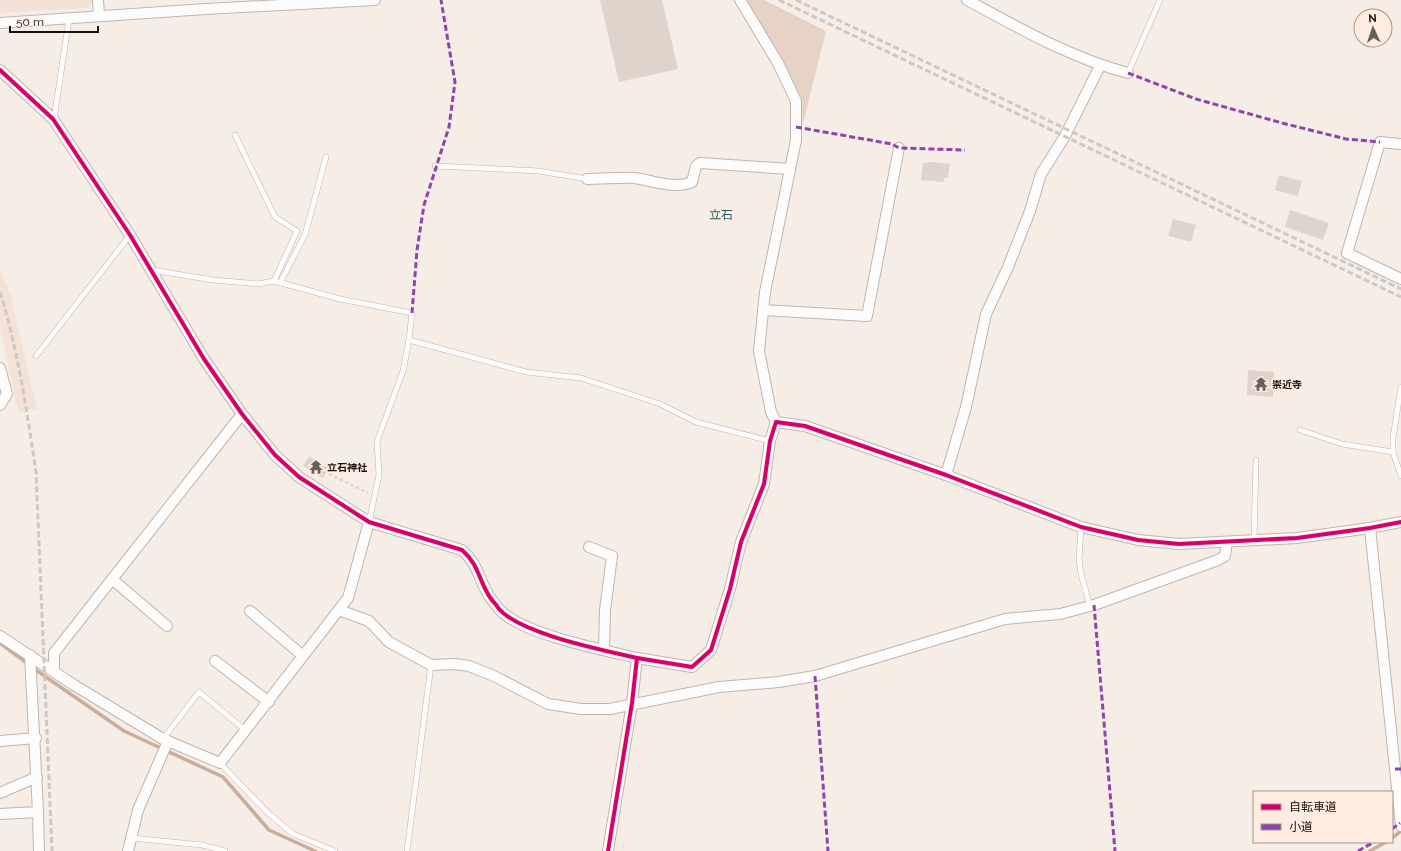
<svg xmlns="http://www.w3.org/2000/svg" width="1401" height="851" font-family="Raleway,'Noto Sans JP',sans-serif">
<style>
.built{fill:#f4e2d6}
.green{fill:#e6d3c5}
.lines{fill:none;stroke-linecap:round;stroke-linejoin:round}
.stream{stroke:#caae9b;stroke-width:3.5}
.building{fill:#ded4cc}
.service-casing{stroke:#bdb5b1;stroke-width:6}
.minor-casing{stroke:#bdb5b1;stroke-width:12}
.path{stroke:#d4d2d0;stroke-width:2;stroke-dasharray:3 3;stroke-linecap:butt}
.service{stroke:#fefcfb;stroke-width:5}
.minor{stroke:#fefcfb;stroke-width:10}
.rail{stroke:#ccc8c7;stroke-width:3;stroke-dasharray:6 3;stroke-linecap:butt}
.quiet{stroke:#8e44ad;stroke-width:3;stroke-dasharray:6 3;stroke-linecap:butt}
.cycleway-casing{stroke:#feece0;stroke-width:6}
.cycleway{stroke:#d6006c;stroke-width:4}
.labels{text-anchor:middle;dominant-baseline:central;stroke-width:3.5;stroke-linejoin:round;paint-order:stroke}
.poi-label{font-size:10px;font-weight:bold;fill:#18120e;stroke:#feece0;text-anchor:start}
.quarter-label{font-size:12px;fill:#245d65;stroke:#feece0}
</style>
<rect width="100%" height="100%" fill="#f7ede7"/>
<g class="built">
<path d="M0,0H92L93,3L88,8L0,13Z"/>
<path d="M0,268L11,296L37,409L18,412L0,326Z"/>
</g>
<path class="green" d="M744,0H764L826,31L803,124L799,96L794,82Z"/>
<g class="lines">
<g class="stream">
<path d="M0,643L28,664"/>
<path d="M33,668L124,731L223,777L269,830L315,851"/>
<path d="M1392,838L1401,831"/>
<path d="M1370,851L1386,842"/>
</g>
</g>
<g class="building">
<path d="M600,0H662L678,69L619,82Z"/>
<path d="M932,162L950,164L948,178H944V182L921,180L923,163Z"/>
<path d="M1279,175L1302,181L1298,196L1275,190Z"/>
<path d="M1290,210L1329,223L1323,240L1285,227Z"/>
<path d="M1173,219L1196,225L1191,242L1168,236Z"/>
<path d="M1248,370L1274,372L1273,397L1247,395Z"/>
<path d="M309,456L329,468L323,478L303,466Z"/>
</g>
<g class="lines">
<defs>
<g id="service">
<path d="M1128,73L1160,0"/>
<path d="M54,119L69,19"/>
<path d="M235,135L275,217L297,231L274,281"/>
<path d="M435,166L539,171L587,179"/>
<path d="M152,270L213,280L258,284L274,281L340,299L412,313L409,340L403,371L377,441L379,475L369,522"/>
<path d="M280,283L305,235L326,157"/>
<path d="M409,340L526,372L581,378L660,404L696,422L770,441"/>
<path d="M36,356L130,235"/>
<path d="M1401,387L1393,438V452L1401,476"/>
<path d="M1300,430L1342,444L1393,452"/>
<path d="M1081,527L1079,559L1081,574L1090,606"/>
<path d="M1254,540L1256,460"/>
<path d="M163,739L199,692L245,730"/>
<path d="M220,763L267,812L293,834L335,851"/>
<path d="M131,838L202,845L225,851"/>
<path d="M407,851L431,665"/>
</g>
<g id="minor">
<path d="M98,0L99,16"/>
<path d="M740,0L778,63L796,101V140L765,292L759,351L771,412L776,422"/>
<path d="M967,0C1019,28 1071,58 1128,73"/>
<path d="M0,23L206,9L375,0"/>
<path d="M0,70L53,119L130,235L204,359L242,414L275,455L299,477L369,522L462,550C478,564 478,577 488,594C491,600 496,604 499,609C521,634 603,650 637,658"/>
<path d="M1401,144L1380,142L1347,253L1401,279"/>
<path d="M587,179C603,179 619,177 634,178C652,180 674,190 692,182L696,166L700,163L790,169"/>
<path d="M763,310L867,316L899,148"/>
<path d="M0,368L7,394L0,405"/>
<path d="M946,475L966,407L986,314L1008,267L1030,211L1041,174L1065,136L1100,66"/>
<path d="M1370,528L1401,826"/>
<path d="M589,547L612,556L605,610L604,650"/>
<path d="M112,579L167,626"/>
<path d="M339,610L369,621L389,642L431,665L455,664L469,666L494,676L548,704L581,709H610L719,687L779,682L815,676L1005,619L1060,614L1094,605L1218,560L1225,556L1227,542"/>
<path d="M250,611L303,656"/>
<path d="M0,636L74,685L163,739L220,763L348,598L369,522"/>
<path d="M215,661L269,702"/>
<path d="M54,670V653L242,414"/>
<path d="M0,741L36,738"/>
<path d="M0,793L37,777"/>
<path d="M38,812L39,851"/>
<path d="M0,814L38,812L30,655"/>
<path d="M128,851L138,810L168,741"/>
<path d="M608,851L632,703L637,658L692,667L711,650L730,589L741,542L764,484L770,441L776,422L805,426L946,475L1081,527L1138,540L1179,544L1297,538L1370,528L1401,522"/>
</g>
</defs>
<use href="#service" class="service-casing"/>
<use href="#minor" class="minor-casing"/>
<path class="path" d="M329,474L368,493"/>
<use href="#service" class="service"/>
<use href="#minor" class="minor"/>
<g class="rail">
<path d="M779,0L1401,297"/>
<path d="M796,0L1401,289"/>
<path d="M0,292C18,350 27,412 36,472L52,851"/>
</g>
<g class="quiet">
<path d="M1128,73L1196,99L1282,123L1346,139L1380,142"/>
<path d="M796,127L892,144L899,148L965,150"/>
<path d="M412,313L417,250L424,205L449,127L455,82L441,0"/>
<path d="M1094,605L1115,851"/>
<path d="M815,676L828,851"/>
<path d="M1395,769H1401"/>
<path d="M1392,829L1400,823"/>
<path d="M1358,851L1374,842"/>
</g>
<defs>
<g id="cycleway">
<path d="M0,70L53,119L130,235L204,359L242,414L275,455L299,477L369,522L462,550C478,564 478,577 488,594C491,600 496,604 499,609C521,634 603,650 637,658"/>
<path d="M608,851L632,703L637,658L692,667L711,650L730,589L741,542L764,484L770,441L776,422L805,426L946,475L1081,527L1138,540L1179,544L1297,538L1370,528L1401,522"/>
</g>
</defs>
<use href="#cycleway" class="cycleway-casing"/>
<use href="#cycleway" class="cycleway"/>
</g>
<defs>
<symbol id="temple-bare" viewBox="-9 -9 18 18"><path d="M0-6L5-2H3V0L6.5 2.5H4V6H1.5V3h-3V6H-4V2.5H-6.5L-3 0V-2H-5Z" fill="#665f5a" stroke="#feece0" stroke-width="2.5" paint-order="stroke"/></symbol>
</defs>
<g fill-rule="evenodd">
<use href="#temple-bare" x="1251" y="374" width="20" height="20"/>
<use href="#temple-bare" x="306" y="457" width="20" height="20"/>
</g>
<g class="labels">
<g class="poi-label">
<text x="1272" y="384">崇近寺</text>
<text x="327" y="467">立石神社</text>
</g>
<g class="quarter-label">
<text x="721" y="215">立石</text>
</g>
</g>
<rect x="1253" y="791" width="140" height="52" fill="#feece0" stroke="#a2958c"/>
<rect x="1261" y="804" width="20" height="6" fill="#d6006c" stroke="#a2958c"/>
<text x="1289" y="811" font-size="12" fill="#18120e">自転車道</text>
<rect x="1261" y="824" width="20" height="6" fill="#8e44ad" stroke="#a2958c"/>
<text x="1289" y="831" font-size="12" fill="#18120e">小道</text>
<g transform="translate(1373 28) rotate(357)"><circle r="19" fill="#feece0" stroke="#a2958c"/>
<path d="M0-3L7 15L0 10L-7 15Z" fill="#665f5a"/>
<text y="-6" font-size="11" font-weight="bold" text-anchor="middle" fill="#18120e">N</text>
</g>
<path d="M10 26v6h88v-6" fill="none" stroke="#18120e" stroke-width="2"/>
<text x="16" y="26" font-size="12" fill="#18120e" stroke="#feece0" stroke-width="3" paint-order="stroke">50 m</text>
</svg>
